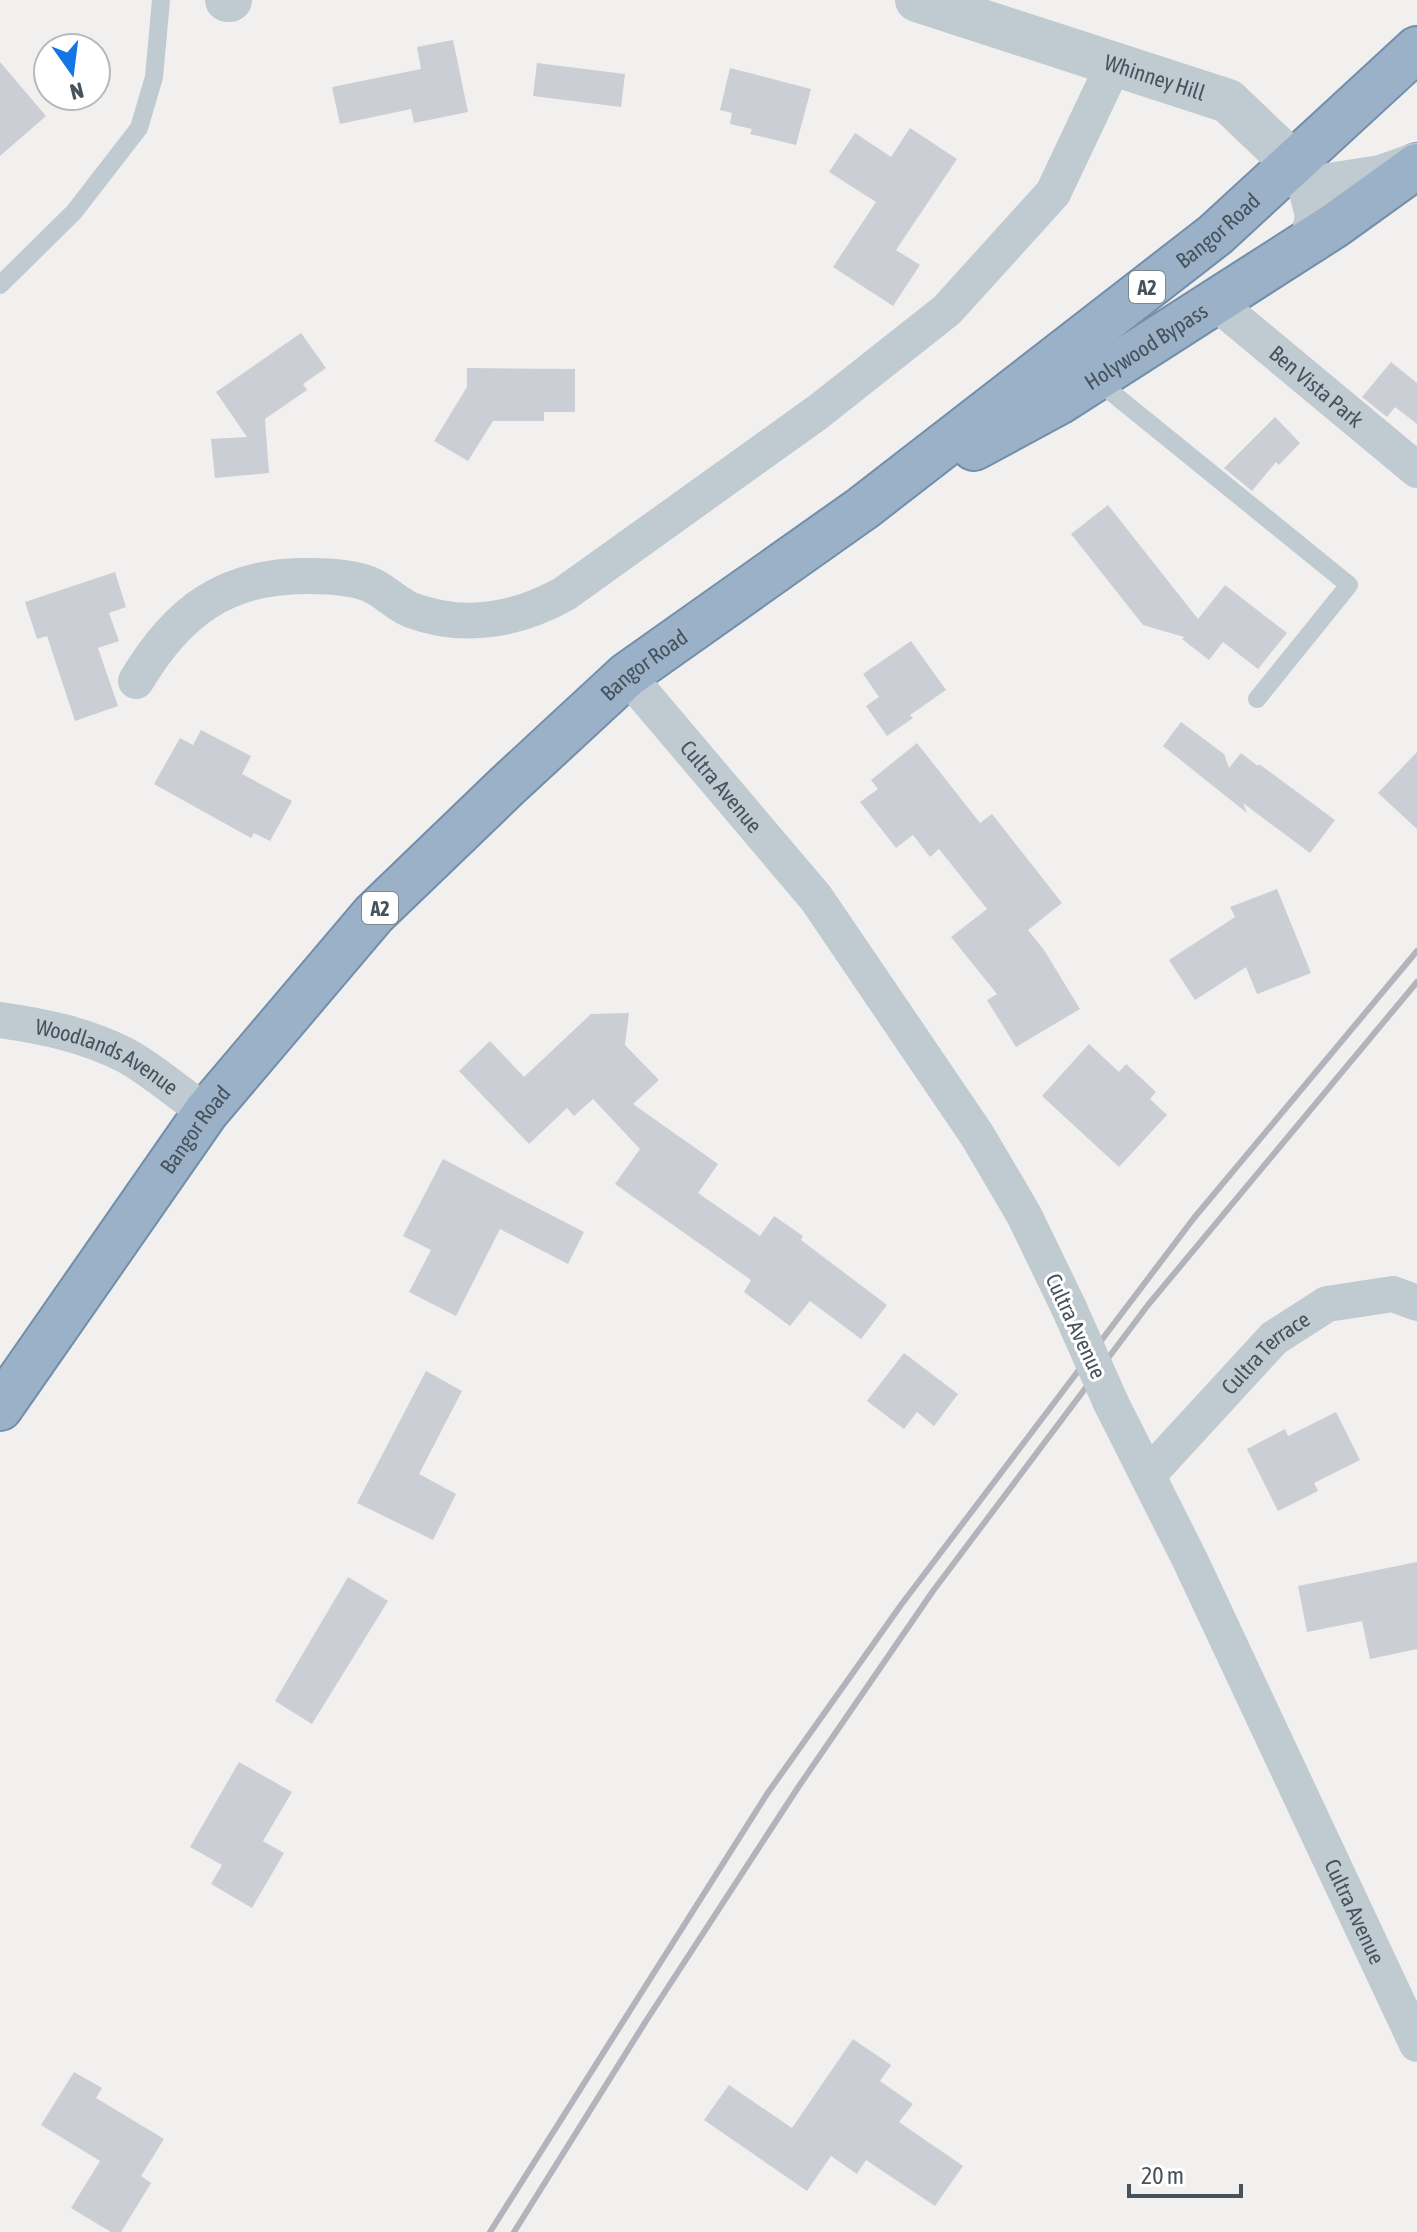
<svg xmlns="http://www.w3.org/2000/svg" width="1417" height="2232" font-family="'Asap Condensed',sans-serif">
<style>
.building{fill:#cbced4}
.lines{fill:none;stroke-linecap:round;stroke-linejoin:round}
.trunk-casing{stroke:#718eab;stroke-width:48}
.service{stroke:#bfcad1;stroke-width:18}
.minor{stroke:#bfcad1;stroke-width:36}
.tertiary{stroke:#bfcad1;stroke-width:44}
.trunk{stroke:#9ab1c7;stroke-width:44}
.rail{stroke:#b1b4ba;stroke-width:6}
.minor-bridge{stroke:#bfcad1;stroke-width:36}
.labels{text-anchor:middle;dominant-baseline:central;stroke-width:6;stroke-linejoin:round;paint-order:stroke}
.shield{fill:#fff;stroke:#7e878e;stroke-width:2}
.shield-label{font-size:20px;font-weight:bold;fill:#46535d}
.street-label{font-size:22px;fill:#46535d;stroke:#fff}
</style>
<rect width="100%" height="100%" fill="#f2efef"/>
<g class="building">
<path d="M453,40L468,112L414,123L411,109L340,124L332,87L421,69L417,47Z"/>
<path d="M0,62L46,116L0,156Z"/>
<path d="M537,63L625,74L621,107L533,96Z"/>
<path d="M730,68L811,89L796,145L750,134L752,129L730,124L732,113L720,110Z"/>
<path d="M910,128L957,159L896,250L920,265L893,306L833,267L876,202L829,172L855,133L891,157Z"/>
<path d="M301,333L326,368L303,384L307,390L265,419L269,473L215,478L211,439L247,437L216,392Z"/>
<path d="M1391,362L1417,383V424L1395,407L1387,417L1362,397Z"/>
<path d="M467,368L575,369V412H544V421H493L468,461L434,441L467,387Z"/>
<path d="M1275,417L1300,443L1279,465L1276,462L1252,491L1224,468Z"/>
<path d="M1108,505L1198,619L1225,585L1287,633L1258,669L1223,642L1209,660L1182,639L1184,637L1143,625L1071,534Z"/>
<path d="M115,572L126,607L109,613L119,641L98,648L118,706L75,721L47,636L37,639L25,602Z"/>
<path d="M911,641L946,690L910,715L913,718L887,736L866,706L879,697L863,674Z"/>
<path d="M1181,722L1224,754L1229,768L1241,753L1258,766L1259,764L1335,820L1310,853L1243,803L1247,813L1163,746Z"/>
<path d="M201,730L251,756L242,774L292,801L270,841L254,833L251,838L154,784L180,738L193,745Z"/>
<path d="M917,743L980,823L992,814L1062,903L1028,930L1044,950L1080,1009L1016,1047L987,1000L997,994L951,937L987,909L939,849L930,857L913,835L896,848L860,802L878,789L871,780Z"/>
<path d="M1417,752V829L1378,793Z"/>
<path d="M1277,889L1311,973L1257,994L1246,967L1195,1000L1169,960L1235,917L1230,907Z"/>
<path d="M629,1013L625,1045L659,1080L633,1104L718,1164L698,1193L760,1236L774,1216L803,1236L801,1240L887,1305L861,1339L810,1301L790,1326L744,1292L751,1280L615,1184L640,1149L593,1099L574,1116L567,1108L529,1144L459,1071L490,1041L524,1077L591,1014Z"/>
<path d="M1089,1044L1119,1072L1126,1064L1156,1092L1150,1099L1167,1115L1119,1167L1042,1096Z"/>
<path d="M443,1159L584,1232L568,1264L500,1229L456,1316L409,1292L431,1250L403,1236Z"/>
<path d="M904,1353L958,1394L934,1426L917,1412L904,1429L867,1401Z"/>
<path d="M426,1371L462,1391L419,1474L456,1494L433,1540L357,1503Z"/>
<path d="M1336,1412L1360,1460L1314,1483L1318,1491L1278,1511L1247,1449L1285,1429L1288,1436Z"/>
<path d="M1417,1562V1649L1370,1659L1362,1621L1307,1632L1298,1586Z"/>
<path d="M348,1577L388,1601L312,1724L275,1701Z"/>
<path d="M239,1762L292,1792L263,1841L284,1853L252,1908L211,1884L222,1865L190,1847Z"/>
<path d="M853,2039L891,2065L880,2081L913,2104L899,2122L963,2166L935,2206L866,2160L857,2174L831,2156L807,2191L704,2120L729,2085L792,2128Z"/>
<path d="M74,2072L102,2088L96,2098L164,2139L141,2176L151,2183L121,2232H111L71,2208L100,2161L41,2125Z"/>
</g>
<g class="lines">
<defs>
<g id="trunk">
<path id="s7" d="M974,448L1059,402L1335,225L1417,166"/>
<path id="s8" d="M0,1408L206,1112L374,914L507,786L627,675L863,508L1215,235L1417,49"/>
</g>
</defs>
<use href="#trunk" class="trunk-casing"/>
<g class="service">
<path d="M0,285L74,212L139,128L154,77L161,0"/>
<path d="M1095,379L1349,585L1257,699"/>
</g>
<g class="minor">
<path id="s1" d="M1215,302L1417,470"/>
<path id="s2" d="M627,675L816,898L977,1135L1024,1215L1069,1308"/>
<path d="M136,681C177,612 225,575 309,576C328,576 351,577 369,584C384,590 396,604 411,610C464,630 517,620 564,594L818,412L947,310L1053,193L1114,64"/>
<path id="s3" d="M0,1020C43,1026 86,1035 125,1055C153,1070 179,1094 206,1112"/>
<path id="s4" d="M1111,1403L1190,1560L1417,2044"/>
<path id="s5" d="M1148,1475L1274,1338L1327,1304L1393,1294L1417,1303"/>
</g>
<g class="tertiary">
<path d="M227,0H230"/>
<path id="s6" d="M917,0L1228,101L1294,164L1310,188L1317,215L1313,239"/>
<path d="M1310,188L1381,177L1415,165"/>
</g>
<use href="#trunk" class="trunk"/>
<g class="rail">
<path d="M490,2232L767,1794L901,1605L1194,1218L1417,951"/>
<path d="M514,2232L646,2021L799,1786L933,1591L1148,1305L1417,982"/>
</g>
<path class="minor-bridge" d="M1069,1308L1111,1403"/>
</g>
<g class="labels">
<g class="shield">
<rect x="1129" y="271" width="36" height="32" rx="6"/>
<rect x="362" y="892" width="36" height="32" rx="6"/>
</g>
<g class="shield-label">
<text x="1147" y="287">A2</text>
<text x="380" y="908">A2</text>
</g>
<g class="street-label">
<text stroke="none"><textPath href="#s6" startOffset="250">Whinney Hill</textPath></text>
<text stroke="none"><textPath href="#s8" startOffset="1708">Bangor Road</textPath></text>
<text stroke="none"><textPath href="#s7" startOffset="200">Holywood Bypass</textPath></text>
<text stroke="none"><textPath href="#s1" startOffset="132">Ben Vista Park</textPath></text>
<text stroke="none"><textPath href="#s8" startOffset="988">Bangor Road</textPath></text>
<text stroke="none"><textPath href="#s2" startOffset="146">Cultra Avenue</textPath></text>
<text stroke="none"><textPath href="#s3" startOffset="114">Woodlands Avenue</textPath></text>
<text stroke="none"><textPath href="#s8" startOffset="340">Bangor Road</textPath></text>
<text transform="translate(1076 1326) rotate(65)">Cultra Avenue</text>
<text stroke="none"><textPath href="#s5" startOffset="170">Cultra Terrace</textPath></text>
<text stroke="none"><textPath href="#s4" startOffset="564">Cultra Avenue</textPath></text>
</g>
</g>
<g transform="translate(72 72) rotate(166)"><circle r="38" fill="#ffffff" stroke="#b5babe" stroke-width="2"/>
<path d="M0-6L14 30L0 20L-14 30Z" fill="#1475e6"/>
<text y="-12" font-size="22" font-weight="bold" text-anchor="middle" fill="#46535d">N</text>
</g>
<path d="M1129 2184v12h112v-12" fill="none" stroke="#46535d" stroke-width="4"/>
<text x="1141" y="2184" font-size="24" fill="#46535d" stroke="#ffffff" stroke-width="6" paint-order="stroke">20 m</text>
</svg>
